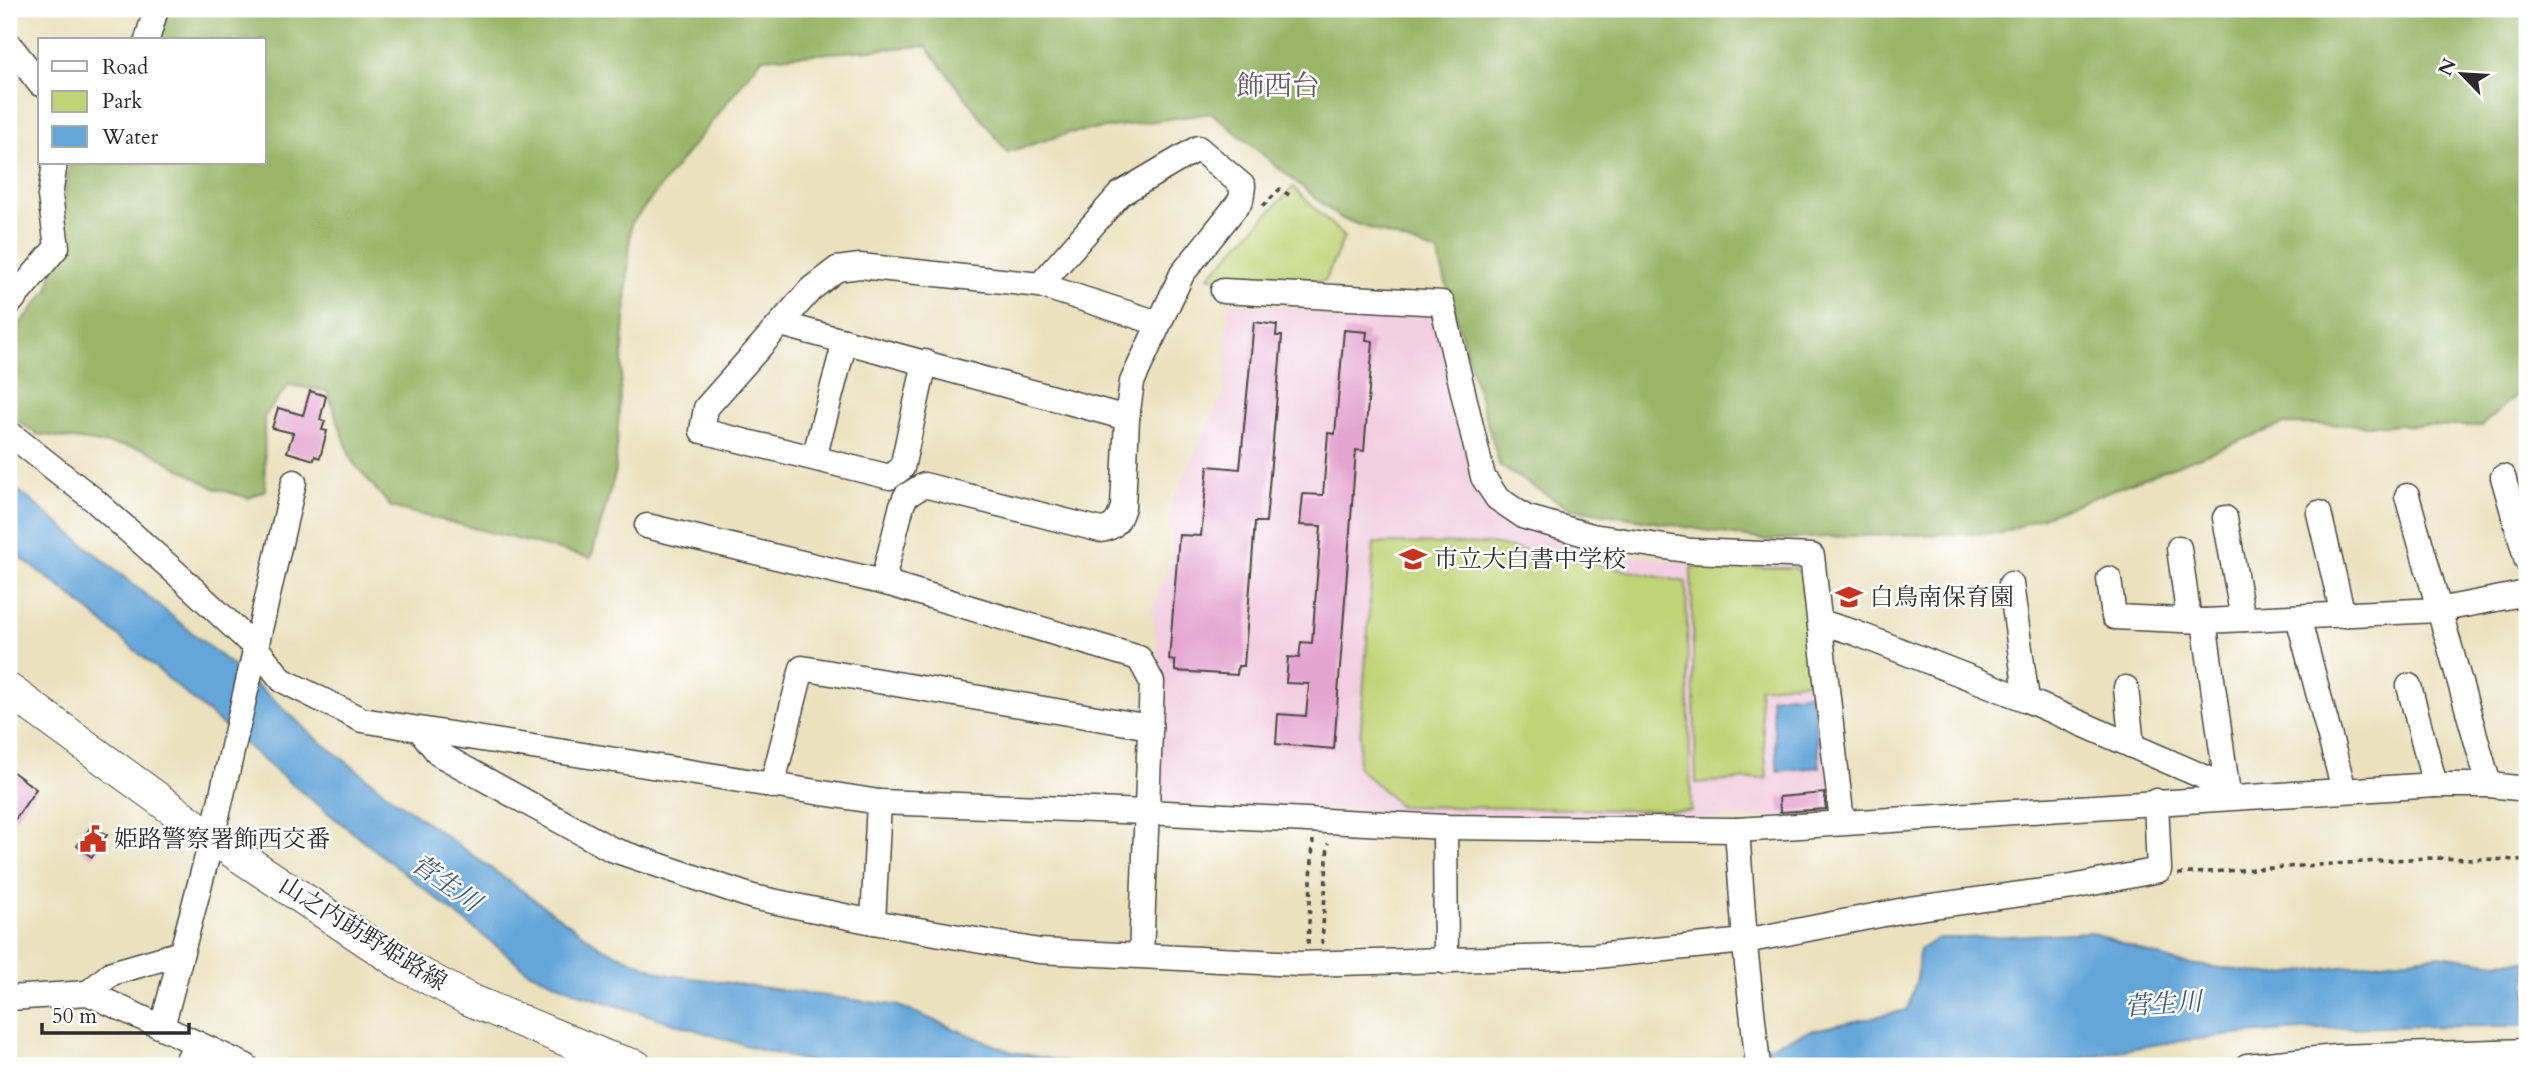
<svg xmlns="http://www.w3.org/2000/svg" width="2536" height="1075" font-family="Cardo,'Noto Serif JP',serif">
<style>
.built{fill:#f2cfe0}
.green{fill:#c0d376;stroke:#767f50;stroke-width:2}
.forest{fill:#98b567;stroke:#627049;stroke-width:2}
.water{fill:#65a6d9;stroke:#486882;stroke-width:2}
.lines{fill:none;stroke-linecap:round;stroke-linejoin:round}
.stream{stroke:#65a6d9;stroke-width:6}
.building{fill:#e4a4d0}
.minor-casing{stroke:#484641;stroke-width:27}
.major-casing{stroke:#484641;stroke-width:34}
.path{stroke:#484641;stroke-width:3.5;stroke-dasharray:5 5;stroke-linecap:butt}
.minor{stroke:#fff;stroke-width:24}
.major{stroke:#fff;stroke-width:32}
.labels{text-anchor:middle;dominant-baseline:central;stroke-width:5;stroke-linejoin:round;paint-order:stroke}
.poi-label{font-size:24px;fill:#2b2b2b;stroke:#fff;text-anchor:start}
.street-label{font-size:24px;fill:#2b2b2b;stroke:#fff}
.water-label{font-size:26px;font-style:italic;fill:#425c71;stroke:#fff}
.quarter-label{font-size:28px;fill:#6c5565;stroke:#fff}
</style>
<rect width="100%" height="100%" fill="#fff"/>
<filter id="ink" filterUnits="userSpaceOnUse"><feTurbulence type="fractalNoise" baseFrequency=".0143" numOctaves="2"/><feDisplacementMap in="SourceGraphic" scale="14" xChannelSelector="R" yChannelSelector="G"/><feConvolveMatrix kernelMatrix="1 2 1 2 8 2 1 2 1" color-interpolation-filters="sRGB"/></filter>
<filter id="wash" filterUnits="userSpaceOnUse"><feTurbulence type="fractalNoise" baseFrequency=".00686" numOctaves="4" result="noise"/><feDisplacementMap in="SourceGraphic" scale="28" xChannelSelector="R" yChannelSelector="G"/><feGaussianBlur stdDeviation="1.57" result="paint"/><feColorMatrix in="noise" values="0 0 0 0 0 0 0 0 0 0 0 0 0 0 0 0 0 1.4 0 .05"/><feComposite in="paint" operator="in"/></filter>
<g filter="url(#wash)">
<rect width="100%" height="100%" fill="#eae1be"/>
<path class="built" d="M1228,303L1435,317L1475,481L1591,548L1669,561L1796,564L1805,571L1834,812L1763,818L1591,819L1164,804L1159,795L1162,685L1152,608L1172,557L1170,506L1224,391Z"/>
<g class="green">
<path d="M1293,187L1344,237L1325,281L1208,277Z"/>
<path d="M1374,543L1491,544L1686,582L1691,811L1400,806L1358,767Z"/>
<path d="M1691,567L1795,568L1802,574L1814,681L1759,688L1767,778L1696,783Z"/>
</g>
<path class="forest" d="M169,9H2527V386L2481,426L2284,424L2001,533L1850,536L1765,540L1568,508L1500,466L1437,252L1340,218L1212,113L1069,133L1007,152L926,46L762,58L631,224L615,474L591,558L391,507L352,461L327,391L289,385L264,417L265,490L249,498L214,488L145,449L37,434L9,415V337L49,289L70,163H264V40H159Z"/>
<g class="water">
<path d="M9,483L278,703L312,735L394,799L601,947L664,974L899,1006L1009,1051L1083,1066H827L757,1049L583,995L528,971L289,782L68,593L9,549Z"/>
<path d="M1812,693L1820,767L1778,771L1771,697Z"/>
<path d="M2091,932L2175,962L2274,975L2440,955L2490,962L2527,961V1026C2368,1026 2205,1026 2049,1066H1709L1724,1063L1809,1031L1907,1010L1917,978L1919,950L1938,938H1967Z"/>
</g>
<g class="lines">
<path class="stream" d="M154,1066H155"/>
</g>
<g id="blocks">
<g class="building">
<path d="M1254,322L1277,325L1276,336H1282L1266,522H1255L1244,666H1238L1237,675L1175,671V661L1169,660L1179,535L1201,536L1208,466L1240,469Z"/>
<path d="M1344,330L1367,332L1366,340L1373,341L1364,451L1356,450L1334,749L1276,744L1278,714L1306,716L1309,684L1286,683L1288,657L1299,658L1301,642L1312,643L1321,526L1300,525L1303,494L1323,495L1328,433L1335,434Z"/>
<path d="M310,391L326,396L320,420L325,421L322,430L327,431L320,458L315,456L314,460L287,452L293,433L272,428L278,408L303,415Z"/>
<path d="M9,769L36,789L9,828Z"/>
<path d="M1824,793L1826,809L1780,812L1779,797Z"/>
<path d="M92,825L107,835L92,857L77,846Z"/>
</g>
</g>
</g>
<g filter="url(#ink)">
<use href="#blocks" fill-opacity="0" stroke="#484641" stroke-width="2"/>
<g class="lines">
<defs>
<g id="minor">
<path d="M147,40L156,9"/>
<path d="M9,44L40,84"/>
<path d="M1223,291L1442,303L1483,477L1497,498L1525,517L1592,536L1692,551L1812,556L1842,822"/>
<path d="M9,304L57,247L50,196L55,163"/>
<path d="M781,324L1127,418"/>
<path d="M925,362L902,468L890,477L702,431L706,408L811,289L837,269L860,266L1040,285L1158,323"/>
<path d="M9,433L93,499L175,572L257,649L282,680L362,720L879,802L1146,812L1445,827L1737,830L2435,785H2489L2527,789"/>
<path d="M814,458L845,341"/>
<path d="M2503,477L2527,561"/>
<path d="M2407,496L2489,785"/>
<path d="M2319,513L2343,615"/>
<path d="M2225,518L2243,619"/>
<path d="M647,526L890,584L1139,658L1152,682L1141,955"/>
<path d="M2179,548L2189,620"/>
<path d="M2109,579L2114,617L2204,621"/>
<path d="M890,584L885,572L902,505L906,496L924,485L1101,530C1115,528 1119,520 1123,507L1127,418L1132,382L1182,274L1241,200L1243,186L1198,148L1120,194L1040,285"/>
<path d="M2011,584L2027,700"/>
<path d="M2298,617L2344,790"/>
<path d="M1820,622L1853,632L2027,700L2227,787"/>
<path d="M2409,686L2435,785"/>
<path d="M2126,688L2132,746"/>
<path d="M420,730L439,754L611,849L753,897L873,922L1039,951L1299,964L1596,956L1745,941L1910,909L2072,887L2159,870L2156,801"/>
<path d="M772,786L802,668L1150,727"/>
<path d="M2230,797L2227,787L2204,621L2438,610L2527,593"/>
<path d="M1445,827L1446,962"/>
<path d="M1737,830L1746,955L1758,1066"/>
<path d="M873,922L879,802"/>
<path d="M88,993L112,973L181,953"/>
<path d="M9,998L88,993L246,1066"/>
<path d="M162,1027L212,838L294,482"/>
<path d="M185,1066L196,1043"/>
<path d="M2247,1066L2336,1057L2527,1051"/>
</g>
<path id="major" d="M9,690L212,838L400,963L468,999L607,1057L636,1066"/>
</defs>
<use href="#minor" class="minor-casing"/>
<use href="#major" class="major-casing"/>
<g class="path">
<path d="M1263,206L1280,189L1292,197"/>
<path d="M2178,874L2426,858L2527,860"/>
<path d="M1308,944L1313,840"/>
<path d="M1322,944L1328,843"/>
</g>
<use href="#minor" class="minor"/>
<use href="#major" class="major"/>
</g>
</g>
<defs>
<symbol id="school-bare" viewBox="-9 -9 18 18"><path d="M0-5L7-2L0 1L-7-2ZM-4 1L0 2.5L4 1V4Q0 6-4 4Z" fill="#c8321e" stroke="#fff" stroke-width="2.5" paint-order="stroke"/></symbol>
<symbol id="civic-bare" viewBox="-9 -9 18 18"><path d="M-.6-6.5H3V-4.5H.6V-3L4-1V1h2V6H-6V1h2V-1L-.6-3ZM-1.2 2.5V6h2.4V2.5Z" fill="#c8321e" stroke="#fff" stroke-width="2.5" paint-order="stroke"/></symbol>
</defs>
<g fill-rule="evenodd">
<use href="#school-bare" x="1394" y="540" width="38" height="38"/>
<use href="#school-bare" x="1830" y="578" width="38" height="38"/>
<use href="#civic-bare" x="74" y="820" width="38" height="38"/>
</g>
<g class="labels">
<g class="poi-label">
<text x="1434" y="559">市立大白書中学校</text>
<text x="1870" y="597">白鳥南保育園</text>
<text x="114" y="839">姫路警察署飾西交番</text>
</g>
<g class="street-label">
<text transform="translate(363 934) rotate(32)">山之内莇野姫路線</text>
</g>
<g class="water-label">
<text transform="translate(446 883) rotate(35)">菅生川</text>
<text transform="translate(2163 1004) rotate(-4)">菅生川</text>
</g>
<g class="quarter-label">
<text x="1278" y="86">飾西台</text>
</g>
</g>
<rect width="2536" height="1075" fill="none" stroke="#fff" stroke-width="35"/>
<rect x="38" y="38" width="228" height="126" fill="#ffffff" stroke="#aaaaaa" stroke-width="2"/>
<rect x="52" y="61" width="35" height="10" fill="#ffffff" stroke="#aaaaaa" stroke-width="2"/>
<text x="102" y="74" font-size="21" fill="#2b2b2b">Road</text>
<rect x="52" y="91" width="35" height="21" fill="#c0d376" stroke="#aaaaaa" stroke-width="2"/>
<text x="102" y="108" font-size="21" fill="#2b2b2b">Park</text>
<rect x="52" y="126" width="35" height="21" fill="#65a6d9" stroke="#aaaaaa" stroke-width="2"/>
<text x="102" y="144" font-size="21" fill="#2b2b2b">Water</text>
<g transform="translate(2462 74) rotate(295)" stroke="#ffffff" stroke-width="5" paint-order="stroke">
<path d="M0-5L12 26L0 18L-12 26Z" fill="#2b2b2b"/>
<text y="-10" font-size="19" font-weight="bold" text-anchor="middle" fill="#2b2b2b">N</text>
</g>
<path d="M42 1023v10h147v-10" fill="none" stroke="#2b2b2b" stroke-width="3.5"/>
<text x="52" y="1023" font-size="21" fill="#2b2b2b" stroke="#ffffff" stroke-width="5" paint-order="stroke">50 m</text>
</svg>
